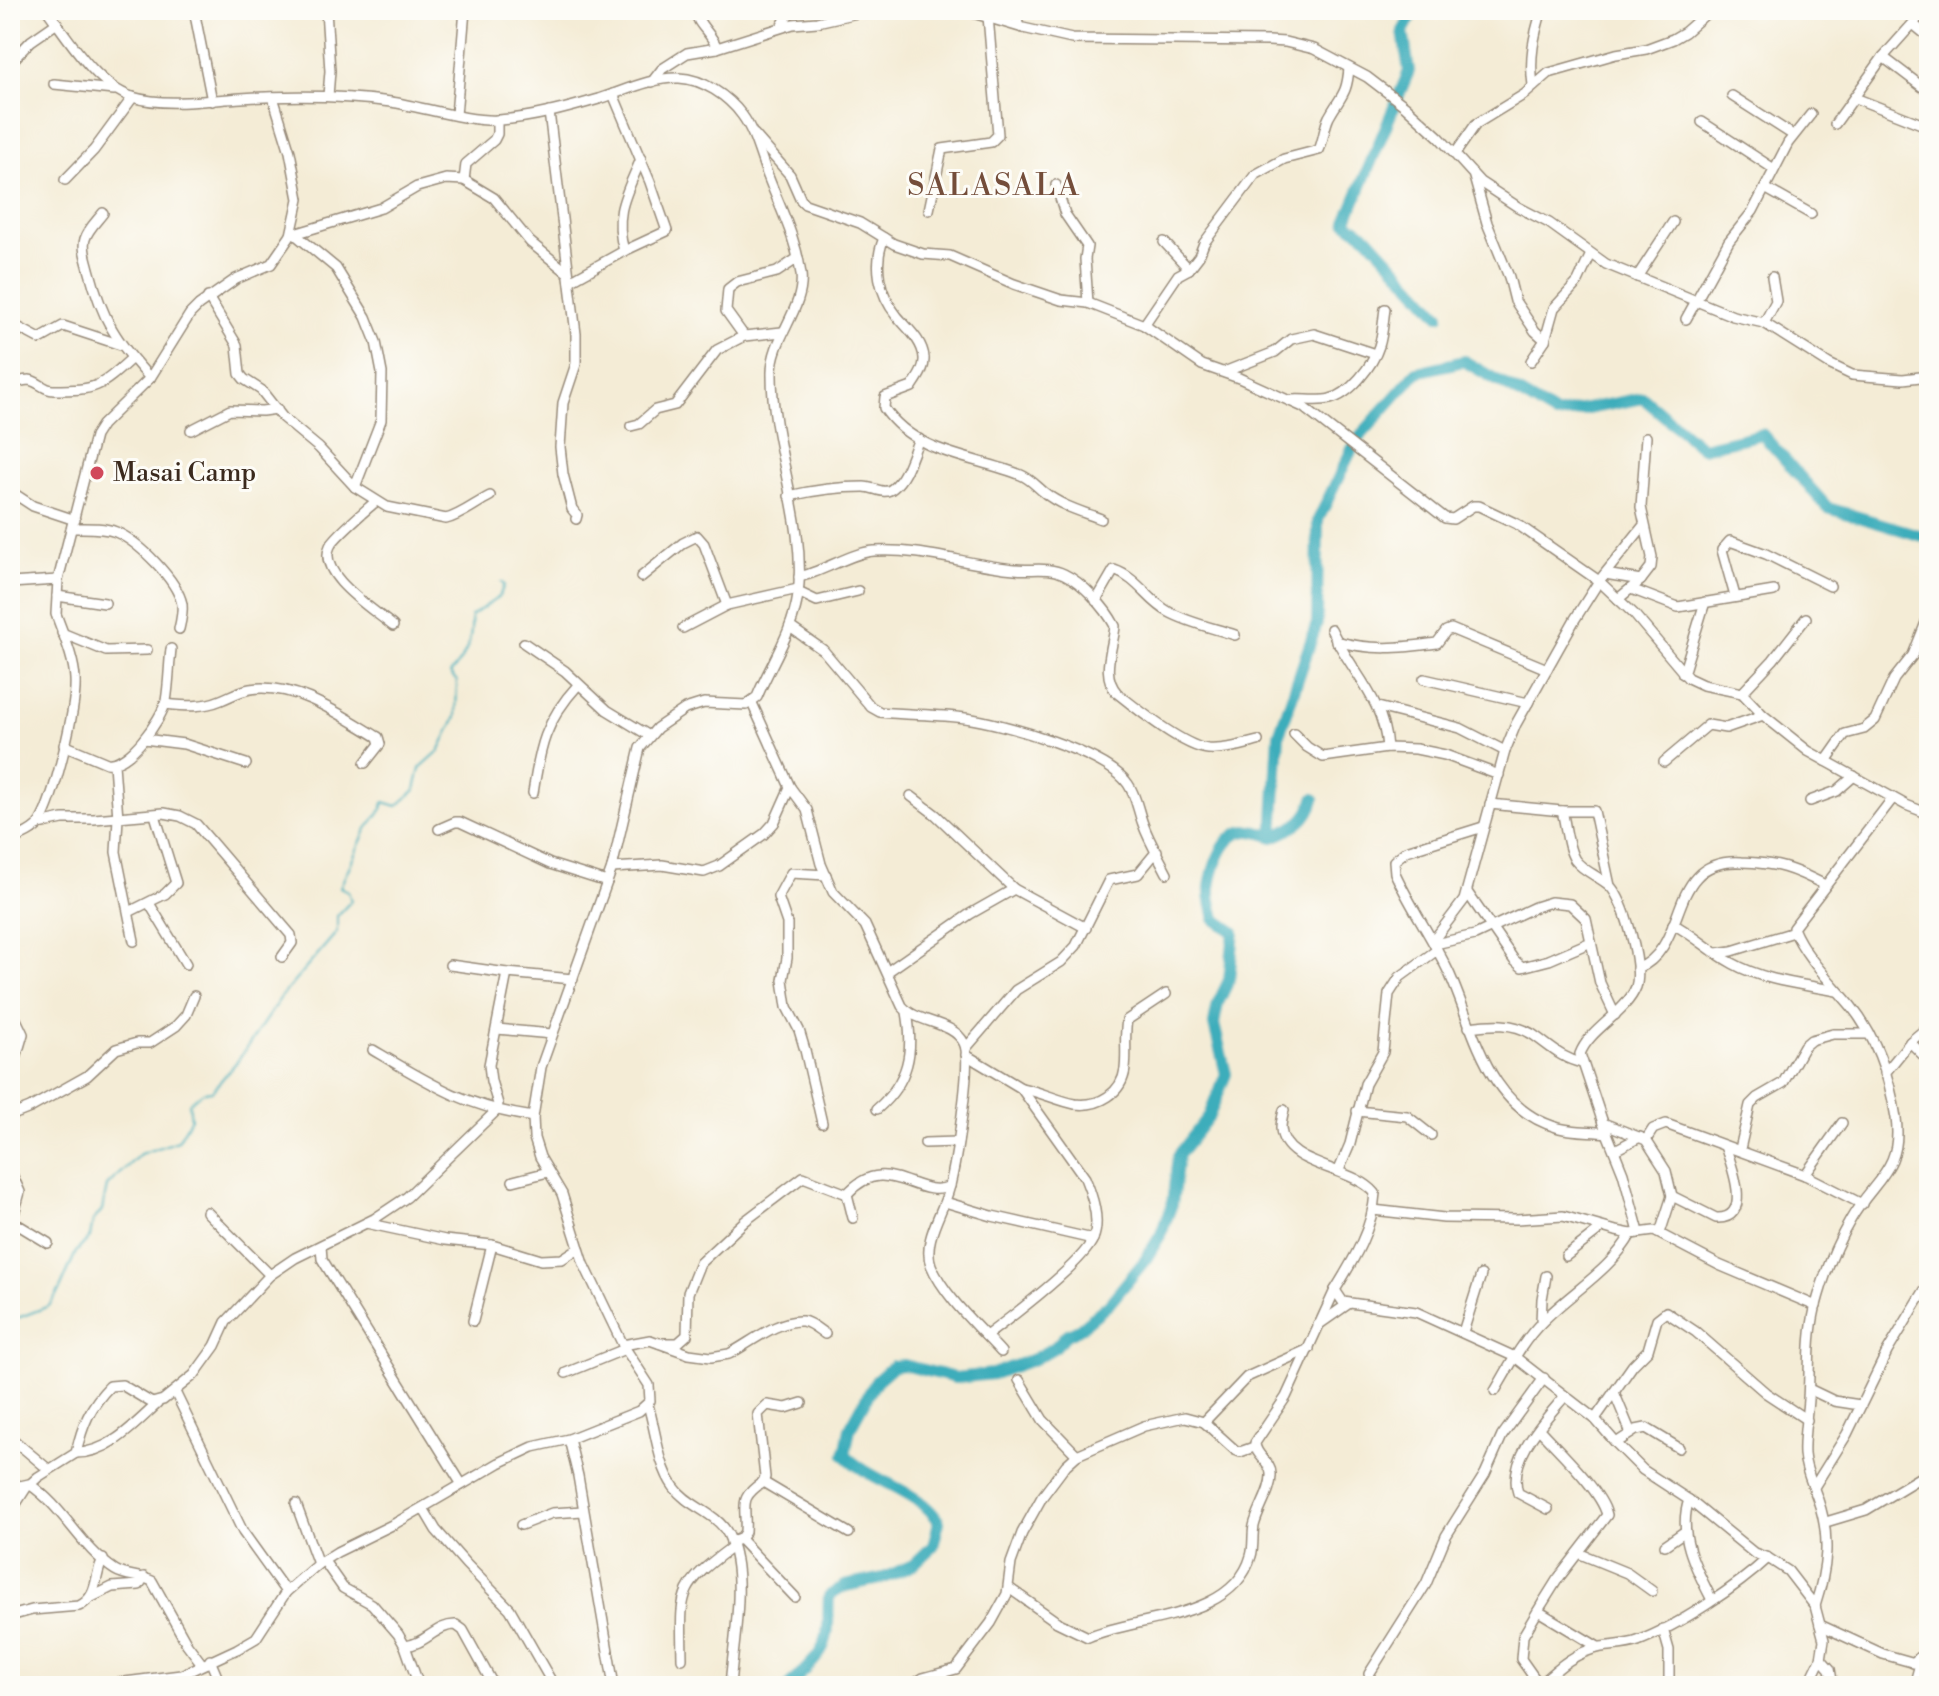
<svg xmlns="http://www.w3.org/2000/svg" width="1939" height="1696" font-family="'Libre Bodoni',serif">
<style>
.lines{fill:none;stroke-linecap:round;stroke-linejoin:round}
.stream{stroke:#3eadbb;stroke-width:2}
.river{stroke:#3eadbb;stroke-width:12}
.minor-casing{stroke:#988b7a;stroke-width:12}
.minor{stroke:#fff;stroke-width:9}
.poi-dot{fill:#d1495b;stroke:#fdfcf7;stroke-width:3}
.labels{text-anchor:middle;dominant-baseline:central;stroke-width:6;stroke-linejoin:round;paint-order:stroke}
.poi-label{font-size:26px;fill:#3b2a1e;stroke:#fdfcf7;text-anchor:start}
.quarter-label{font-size:30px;letter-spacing:2px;fill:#744d3a;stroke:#fdfcf7}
</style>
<rect width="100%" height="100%" fill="#fdfcf7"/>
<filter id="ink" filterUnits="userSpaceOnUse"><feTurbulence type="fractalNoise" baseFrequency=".0125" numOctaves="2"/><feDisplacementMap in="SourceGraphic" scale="16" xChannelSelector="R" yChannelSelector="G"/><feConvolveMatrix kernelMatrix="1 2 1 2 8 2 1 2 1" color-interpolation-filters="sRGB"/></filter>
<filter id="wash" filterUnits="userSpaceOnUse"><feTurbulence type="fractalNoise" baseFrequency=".006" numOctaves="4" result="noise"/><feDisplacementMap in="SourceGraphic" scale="32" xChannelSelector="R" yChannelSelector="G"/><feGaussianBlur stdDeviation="1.8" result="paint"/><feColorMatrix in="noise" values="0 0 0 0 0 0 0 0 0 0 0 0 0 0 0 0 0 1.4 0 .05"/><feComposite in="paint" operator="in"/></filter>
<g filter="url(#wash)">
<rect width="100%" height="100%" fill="#f4ecd6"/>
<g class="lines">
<path class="stream" d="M10,1321L49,1306L60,1289L76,1252L90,1237L93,1221L102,1210L107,1186L140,1154L178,1141L191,1118L189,1103L203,1092L212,1091L239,1059L281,997L337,932V916L351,901L348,891L340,887L366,830L382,809L384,802L397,806L415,790L420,768L439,751L456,717L457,681L450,674C466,655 473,642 471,616L499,597L504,585L501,582"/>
<g class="river">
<path d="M1415,10L1403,31L1409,71L1346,222L1368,237L1439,315"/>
<path d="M1356,441L1417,372L1464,361L1556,415L1643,398L1702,448L1762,434L1828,508L1929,538"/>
<path d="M1273,837L1279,735L1317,623L1318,520L1352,449"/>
<path d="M789,1686C803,1671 823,1657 827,1635C829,1623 828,1608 829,1596L845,1586L884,1578L913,1565L933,1546L939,1522C919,1489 872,1483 845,1455L850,1428L876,1381L893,1366L904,1365L955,1378L993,1374L1034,1359L1055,1347L1066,1335L1079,1329L1109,1304L1146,1259L1161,1234L1172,1204L1178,1156L1209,1116L1226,1074L1214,1024L1218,1003L1229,980L1234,932L1215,919C1213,909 1209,898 1210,887C1213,867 1223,832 1248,831C1256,830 1266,835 1273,837C1293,829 1309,820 1314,799"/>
</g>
</g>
</g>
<g filter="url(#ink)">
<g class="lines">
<defs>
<g id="minor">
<path d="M47,10C68,38 97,86 132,97C165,107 207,100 241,98C291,95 342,95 391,102C423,107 469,122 499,120C532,118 568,108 599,99C624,91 652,77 679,78C703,79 728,96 742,115C754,131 759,152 766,171C779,206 796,237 801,274C805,309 772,337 772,372C771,446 807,521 798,595C793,632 771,663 757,697L746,705L704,703L685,709L657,728L640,748L612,868L541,1067L533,1117L534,1138L540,1157L562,1194L584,1264L623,1345L649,1385L650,1401L639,1411L569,1439L533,1447L499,1463L396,1523L337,1552L318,1564L286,1592L256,1638L237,1649L181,1675L93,1686"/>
<path d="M194,10L212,101"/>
<path d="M326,10L330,71L328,96"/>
<path d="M695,10C697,25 711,32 717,48"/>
<path d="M963,10L1023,28L1072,39L1269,41L1285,42L1314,49L1367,77L1405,106L1439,137L1480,182L1518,207L1549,223L1606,264L1733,316L1764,323L1829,364L1852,375L1903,379L1929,376"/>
<path d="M1017,10L1018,26"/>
<path d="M1913,24L1929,37"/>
<path d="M781,27L791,10"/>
<path d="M1883,57L1929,92"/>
<path d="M10,63L31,41L57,23"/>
<path d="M652,82L662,69L687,53L717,48L793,24L817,22L857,13L892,10"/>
<path d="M54,84L114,90"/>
<path d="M1533,85C1529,58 1534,35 1542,10"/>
<path d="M1732,96L1793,135"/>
<path d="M1855,98L1929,127"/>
<path d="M549,112L576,334V364L563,403L560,447L563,474L572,509L577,515L576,519"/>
<path d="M456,115L465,10"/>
<path d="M1702,122L1774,169"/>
<path d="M1835,124L1883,57L1925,10"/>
<path d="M754,134L790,175L801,200L805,204L860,223L894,244L923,254L950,256L1014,284L1061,300L1088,303L1144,325L1202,365L1239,378L1303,407L1445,518L1453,519L1473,506H1479L1517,524L1599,581L1634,614L1688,678L1703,685L1742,693L1763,715L1808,751L1906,805L1929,814"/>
<path d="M1455,154L1476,124L1525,94L1549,73L1616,54L1646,49L1673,39L1685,32L1710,10"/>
<path d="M1474,177L1487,223L1509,277L1515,301L1535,331L1545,340"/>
<path d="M65,180L94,150L133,97"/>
<path d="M464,180L466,164L494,140L497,134V120"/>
<path d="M1056,185L1065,214L1087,246L1085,259L1088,303"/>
<path d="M1765,188L1811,214"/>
<path d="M929,210L942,149L991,142L998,135L988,16"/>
<path d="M103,213C97,221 88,229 85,239C82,248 87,260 89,269C102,319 116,341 150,378"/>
<path d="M291,235L381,208L417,187L446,179L464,180L494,198L530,242L568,273"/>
<path d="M296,235L336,268L366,317L376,342L382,373L381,420L355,487"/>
<path d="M884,238C873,264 879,294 897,316C907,328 923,341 924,358C925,369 917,379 912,387L885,397L884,408C916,455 974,456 1021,475C1031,479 1037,487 1045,493C1061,506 1083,512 1101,519"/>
<path d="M1164,242L1189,269"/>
<path d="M624,251C613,213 627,193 641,159"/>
<path d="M1637,277L1673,222"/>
<path d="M570,281L624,251L667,231L650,182L613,94"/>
<path d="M208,297L237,345L240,374L244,379L261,390L283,418L319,448L355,487L387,507L446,519C460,516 476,503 490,496"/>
<path d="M1686,319L1729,241L1753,211L1788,143L1811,114"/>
<path d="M10,323L40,339L63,326L121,345"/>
<path d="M1764,323L1776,301L1772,277"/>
<path d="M1144,325L1178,275L1189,269L1199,256L1204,243L1255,175L1284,159L1319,150C1324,139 1324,127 1329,117C1341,95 1347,95 1349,68"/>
<path d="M744,336L726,311L728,289L737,282L777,272L798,258"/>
<path d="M1531,361L1545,340L1554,308L1578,282L1591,254"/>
<path d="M1224,372L1275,352L1291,339L1314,334L1375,354"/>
<path d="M10,384C16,383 23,380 29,380C38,381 44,390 53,390C97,390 99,388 132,358"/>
<path d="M1292,400C1304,399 1318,402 1330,399C1350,395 1373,365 1379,346C1383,334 1383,321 1385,309"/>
<path d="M631,426L639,424L655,410L675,405L717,350L744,336L782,332"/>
<path d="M191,430L230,410L262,411L277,409"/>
<path d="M10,491L33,506L75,520"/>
<path d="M789,496C814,490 839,487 864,487C875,487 884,496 893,488C907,477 912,454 919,439"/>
<path d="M375,502C365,511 336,535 330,546C316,575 375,610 393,626"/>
<path d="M73,528C87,528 103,527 116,532C139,542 177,580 182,604C183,613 181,621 179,629"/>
<path d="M1605,574L1641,580"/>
<path d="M641,577L683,543L697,536L704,544L727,605"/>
<path d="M799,577C822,572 853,552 874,551C922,548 968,565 1015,569C1031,571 1048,566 1064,574C1083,583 1105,607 1115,626C1113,649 1100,674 1117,693C1137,709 1184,747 1208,749C1225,750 1242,745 1258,741"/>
<path d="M10,583L58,580"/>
<path d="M1631,589L1678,607L1774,591"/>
<path d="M798,592L817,601L858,591"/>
<path d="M57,596L105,603"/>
<path d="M1735,596L1722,550L1730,541L1766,554L1830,586"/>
<path d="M1618,599L1641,580L1651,567L1652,557L1641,507L1646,437"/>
<path d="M1096,601L1114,570C1138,578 1148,601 1169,612C1189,623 1214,628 1235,635"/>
<path d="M790,627L823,650L871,707L880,712C908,715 937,714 965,718C1003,723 1107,753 1128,784C1136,795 1138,811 1143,824C1149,841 1159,857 1167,873"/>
<path d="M683,628L727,605L798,589"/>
<path d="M1331,629C1351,672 1384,699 1387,748"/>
<path d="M62,633L106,651L147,650"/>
<path d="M1336,641C1371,651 1401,648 1437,643L1446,631L1451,629L1547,669"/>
<path d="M524,643L565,671L607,710L648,735"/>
<path d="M1683,674L1705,602"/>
<path d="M1424,679L1528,703"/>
<path d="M1742,693L1773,660L1806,618"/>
<path d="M165,704C185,706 202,708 221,700C231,696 239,691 250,689C295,682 341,715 378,737L380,744L365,763"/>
<path d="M1378,707L1460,728L1505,751"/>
<path d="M1294,734L1307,747L1323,757L1387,748L1416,749L1445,755L1499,775"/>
<path d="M144,739L184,744L246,764"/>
<path d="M64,745L107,763C129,766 161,720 166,701C169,684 169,666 171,649"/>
<path d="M1826,761L1845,734L1864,729L1875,720L1894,679L1913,655L1929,615"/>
<path d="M1664,762L1708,725L1726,728L1763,715"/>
<path d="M114,764L118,818L116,852L134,941"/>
<path d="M790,787L807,810L821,864L833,892L865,925L902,1006C917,1024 952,1020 964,1043C973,1060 955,1167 949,1189C943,1212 922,1241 931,1265C943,1295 979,1328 1001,1352"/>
<path d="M533,793C540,747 545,721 578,685"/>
<path d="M911,796L936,815L1014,889"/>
<path d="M1810,801L1837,791L1854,776"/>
<path d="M1490,804L1562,811H1594L1610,886"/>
<path d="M1562,811C1566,825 1567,848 1575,860C1584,872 1599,876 1610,886C1625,901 1643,967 1636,987C1626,1013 1589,1029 1580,1054L1603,1123L1623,1173L1639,1232"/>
<path d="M39,824L63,819H94L164,813L180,816L196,824L291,935L292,943L282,957"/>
<path d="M1483,827L1406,851L1394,861L1395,873C1411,908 1434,940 1450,975C1475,1032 1488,1109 1559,1128C1574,1132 1591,1131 1607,1133"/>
<path d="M439,829L455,822H460L550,864L607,882"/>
<path d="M10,842C20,835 33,833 40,822C54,799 77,707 75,679C74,658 63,634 56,614L58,580L95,436L102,425L150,378L190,314L199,305L236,279L271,264L291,235L299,199L290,152L273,97"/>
<path d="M612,868L662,865L704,872L719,866L764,834L774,823L790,787L752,703"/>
<path d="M1467,892L1514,960L1522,967L1549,960L1591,942"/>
<path d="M149,903L186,964"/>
<path d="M129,912L165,894L176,883L155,815"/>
<path d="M1673,924C1694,935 1711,952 1732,963C1764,981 1801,984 1837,991"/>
<path d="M1433,941L1464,900L1505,751L1516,724L1575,619L1599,581L1644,525"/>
<path d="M1435,944L1475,935L1535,907L1551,902L1570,904L1586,919L1600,983L1615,1015"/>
<path d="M1717,953L1732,951L1794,932"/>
<path d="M450,965L507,973"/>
<path d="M1637,969C1692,946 1664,858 1741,862C1778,863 1792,868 1825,885"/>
<path d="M887,972L970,914L1014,889L1086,928"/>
<path d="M10,992L13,1013L23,1034L15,1061"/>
<path d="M1469,1027C1492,1024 1512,1022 1532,1034C1550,1046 1560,1058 1582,1063"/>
<path d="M497,1029L552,1034"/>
<path d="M1910,1042L1929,1061"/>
<path d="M966,1048L1016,990L1061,962L1076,946L1109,880L1138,874L1157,851"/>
<path d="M373,1050C430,1084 466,1107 533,1117"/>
<path d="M966,1055L1021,1088L1085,1178C1092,1195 1101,1220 1093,1239C1082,1264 1010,1318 986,1336"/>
<path d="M1885,1073L1911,1041L1929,1026"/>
<path d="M1021,1088C1038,1091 1059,1101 1075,1104C1099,1107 1122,1093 1125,1069C1127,1053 1124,1036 1127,1020L1166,994"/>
<path d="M877,1109C909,1081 914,1052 907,1012"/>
<path d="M1284,1110C1283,1115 1281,1122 1281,1128C1283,1167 1353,1166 1375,1193C1373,1228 1353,1261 1335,1290L1343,1302L1416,1312L1515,1357L1595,1419L1616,1443L1643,1470L1689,1500L1754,1553L1768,1558L1788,1571L1815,1606L1824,1640L1821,1659L1808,1686"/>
<path d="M1357,1111L1407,1116L1431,1135"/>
<path d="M10,1116L30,1108L87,1076L116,1049L137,1043H150L176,1026L186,1015L194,996"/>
<path d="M822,1123L805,1050L799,1030L787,1007L783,980L787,958V923L778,897L791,873L826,875"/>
<path d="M1603,1123L1646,1140L1666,1171L1672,1196L1660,1233"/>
<path d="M1646,1140L1653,1129L1666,1124L1805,1175L1862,1204"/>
<path d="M925,1143L958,1142"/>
<path d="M1740,1149L1750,1105L1757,1098L1783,1083L1804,1046L1811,1040L1833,1034H1869"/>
<path d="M1615,1150L1640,1137"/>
<path d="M10,1170L20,1192L12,1221"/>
<path d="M1339,1170L1350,1144L1365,1084L1383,1052L1389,994L1400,977L1437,950"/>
<path d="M1805,1175L1842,1123"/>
<path d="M513,1181L548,1172"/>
<path d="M1672,1196L1716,1218C1754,1220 1731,1164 1725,1146"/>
<path d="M945,1202L992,1216L1093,1239"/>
<path d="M1373,1210L1444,1218L1517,1219L1563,1216L1616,1231L1631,1234L1654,1231L1719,1265L1816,1306"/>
<path d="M207,1212L270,1275"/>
<path d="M853,1218L847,1194C886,1150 918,1202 950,1186"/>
<path d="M10,1220L48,1243"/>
<path d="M366,1223L445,1240L492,1245L541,1260L562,1259L579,1248"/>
<path d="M321,1246L322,1259L461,1483"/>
<path d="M1566,1256L1602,1228"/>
<path d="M473,1321L492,1245"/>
<path d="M1541,1322L1542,1299L1546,1276"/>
<path d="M1318,1325L1348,1304"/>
<path d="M1463,1332L1481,1275"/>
<path d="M659,1343H678L687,1335L688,1293L700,1263L745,1221L803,1177L847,1194"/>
<path d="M623,1345L650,1340L689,1354L711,1357L729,1354C749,1344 778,1319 802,1321C810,1322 818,1329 825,1334"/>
<path d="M566,1373L625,1349"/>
<path d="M1019,1380L1043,1420L1077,1455"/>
<path d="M1809,1389L1834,1401L1860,1405"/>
<path d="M1495,1391C1509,1367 1523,1340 1544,1320C1573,1291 1611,1270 1631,1234"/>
<path d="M175,1392L243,1532L286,1592"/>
<path d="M1614,1392L1631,1433"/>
<path d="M648,1405C656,1431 658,1465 674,1487C688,1507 716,1512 728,1534C748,1575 733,1642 730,1686"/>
<path d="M1595,1419L1633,1365L1648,1350L1657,1319L1666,1312L1696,1332L1766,1393L1807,1420"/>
<path d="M1204,1422L1247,1377L1309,1349"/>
<path d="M1539,1429C1557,1449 1601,1490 1607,1515L1557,1580L1542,1604L1523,1636L1521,1659L1540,1686"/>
<path d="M10,1437L48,1469"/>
<path d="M569,1439L578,1476L614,1686"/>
<path d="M1616,1443L1636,1430L1646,1428L1679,1448"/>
<path d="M76,1453C109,1453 134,1425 157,1404"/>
<path d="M10,1482L20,1486L29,1484C64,1507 80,1547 115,1570C126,1577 140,1575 152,1581L187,1644L202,1664"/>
<path d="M763,1482L849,1533"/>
<path d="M1814,1487L1847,1434L1887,1352L1929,1283"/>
<path d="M1689,1500C1677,1534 1696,1569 1712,1600"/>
<path d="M296,1504L318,1564"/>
<path d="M423,1508L436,1530L466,1564L510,1609L554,1686"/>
<path d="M1548,1509L1518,1493C1507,1459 1545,1420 1565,1396"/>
<path d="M10,1513L26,1488L38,1477L76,1453C82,1426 90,1406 110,1386L122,1385L152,1403L163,1400L194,1375L215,1346L226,1322L270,1275L295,1258L374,1219L407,1197L496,1111L498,1104L491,1081L489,1065L507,973L573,979"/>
<path d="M1826,1522L1866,1510L1929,1472"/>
<path d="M521,1525L552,1513L583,1511"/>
<path d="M740,1539L795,1597"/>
<path d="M731,1542L740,1539L745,1532C747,1505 737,1499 763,1482L765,1477L758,1414L767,1405L786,1408L802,1403"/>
<path d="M1665,1545L1684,1532"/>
<path d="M1578,1553L1627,1573L1652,1591"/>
<path d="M324,1561L343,1588L372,1604L398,1634L405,1646L419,1686"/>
<path d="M1009,1588L1057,1622L1088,1637C1137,1616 1233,1620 1251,1556C1254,1547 1252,1536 1254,1526C1258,1509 1272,1490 1271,1474C1271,1461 1255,1456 1255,1443L1286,1397L1335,1290"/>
<path d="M90,1598L112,1587L139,1585L144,1577"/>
<path d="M1815,1606C1827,1569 1831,1537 1818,1500C1813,1485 1805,1470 1804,1454C1803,1436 1807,1417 1808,1399C1810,1368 1808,1339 1815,1309C1823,1278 1835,1246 1851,1219C1874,1179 1903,1170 1896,1118C1890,1079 1876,1037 1851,1006C1831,982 1805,957 1793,928L1893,798"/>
<path d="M1538,1611L1598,1647"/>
<path d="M10,1616L32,1610L79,1606C99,1597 94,1575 103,1559"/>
<path d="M1820,1625L1883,1654L1929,1667"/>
<path d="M1663,1629L1669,1650V1686"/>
<path d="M405,1646C424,1645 437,1624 456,1625L463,1630L494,1686"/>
<path d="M682,1659C681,1593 676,1588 732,1547"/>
<path d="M1821,1659L1830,1669L1833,1686"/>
<path d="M210,1660L221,1686"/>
<path d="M1913,1663L1929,1648"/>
<path d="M1369,1674L1426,1584L1446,1536L1485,1474L1502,1436L1544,1378"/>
<path d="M1539,1685C1559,1667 1575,1652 1601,1647C1613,1645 1627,1645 1638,1641C1678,1626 1737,1587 1768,1558"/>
<path d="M895,1686L914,1684L923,1678L956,1669L991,1623L1007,1594L1011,1563L1022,1533L1042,1497L1066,1465L1077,1455L1144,1426L1185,1417L1204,1422L1235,1450L1240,1452L1254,1447"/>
<path d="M1914,1686L1920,1664"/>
</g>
</defs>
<use href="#minor" class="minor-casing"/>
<use href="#minor" class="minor"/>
</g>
</g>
<circle class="poi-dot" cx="97" cy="473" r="8"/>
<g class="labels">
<g class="poi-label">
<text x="113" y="473">Masai Camp</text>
</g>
<g class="quarter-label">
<text x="994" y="186">SALASALA</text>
</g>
</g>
<rect width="1939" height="1696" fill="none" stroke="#fdfcf7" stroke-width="40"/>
</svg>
